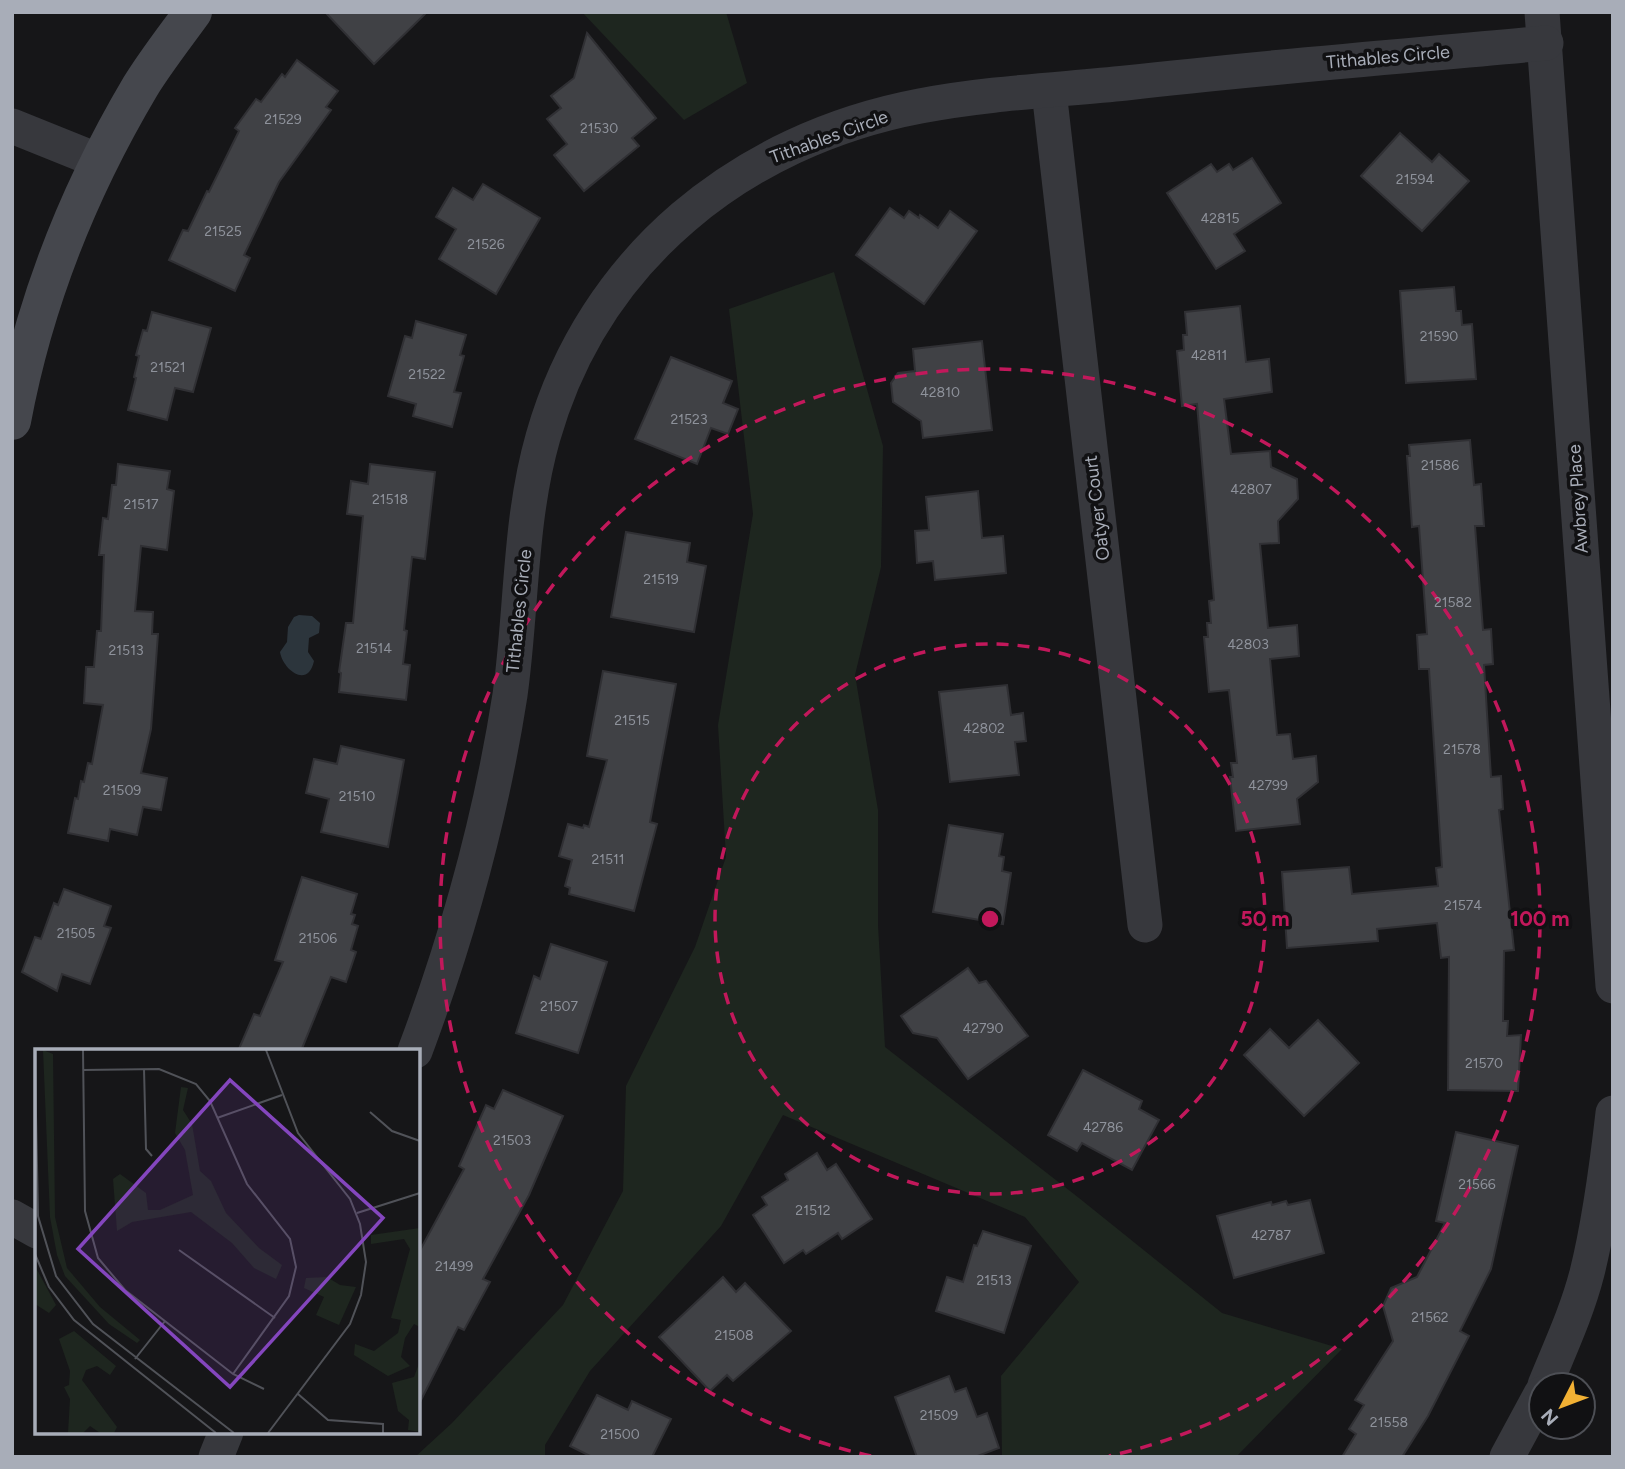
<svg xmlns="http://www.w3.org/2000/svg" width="1625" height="1469" font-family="Figtree,sans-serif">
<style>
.green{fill:#1e261f}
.water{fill:#2c353c}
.building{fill:#404145;stroke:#303034;stroke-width:2}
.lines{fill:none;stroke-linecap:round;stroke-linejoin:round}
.street{stroke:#37383d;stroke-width:35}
.secondary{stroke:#45474d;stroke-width:38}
.ring{fill:none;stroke:#c2185b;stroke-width:3.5;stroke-dasharray:12 9}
.labels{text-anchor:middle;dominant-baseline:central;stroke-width:7;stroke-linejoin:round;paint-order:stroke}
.number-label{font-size:14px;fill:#8e929b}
.street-label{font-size:18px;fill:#a8adb8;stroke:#111113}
.inset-road{fill:none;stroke:#505258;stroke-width:2}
.view{fill:#8446be;fill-opacity:0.15;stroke:#8446be;stroke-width:3.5}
.inset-edge{fill:none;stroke:#a8adb8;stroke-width:3.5}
.centre{fill:#c2185b;stroke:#111113;stroke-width:3.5}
.ring-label{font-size:21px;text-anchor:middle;font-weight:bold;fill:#c2185b;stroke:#111113;stroke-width:7;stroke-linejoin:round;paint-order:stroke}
</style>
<rect width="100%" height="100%" fill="#161618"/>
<g class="green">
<path d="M582,12H726L747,83L684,120Z"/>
<path d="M834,272L883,446L881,567L855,675L878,810V925L885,1047L1079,1198L1222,1313L1342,1349L1236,1457H1002L1001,1376L1079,1282L1025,1217L783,1115L721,1226L590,1371L545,1445V1457H415L452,1423L563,1305L623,1191L626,1086L695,947L726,857L718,725L753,514L729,309Z"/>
</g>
<path class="water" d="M299,615L312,616L320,623L319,633L309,638L308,652L314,661C308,689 283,670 280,652L287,642L288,627L294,617Z"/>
<g class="building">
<path d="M325,12H427L374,64Z"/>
<path d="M587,33L656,118L632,138L639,146L584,191L554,155L567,144L547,119L561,108L551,96L574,78Z"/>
<path d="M297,60L338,91L326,107L331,110L279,182L244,255L250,258L235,291L169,260L183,230L188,231L207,191L209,192L239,131L235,128L256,99L261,102L282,74L285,77Z"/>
<path d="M1400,133L1432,162L1439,154L1469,181L1422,231L1361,176Z"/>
<path d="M1252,158L1281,203L1234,234L1245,251L1216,269L1167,193L1211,164L1217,172L1229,164L1233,170Z"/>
<path d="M483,184L540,218L496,294L439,259L456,229L436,217L453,188L473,200Z"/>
<path d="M890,208L904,218L909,211L919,218L920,215L938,228L950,211L977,231L924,304L856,255Z"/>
<path d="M1454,287L1456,311H1461L1462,325L1472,324L1476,379L1406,383L1400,291Z"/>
<path d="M1240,306L1246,362L1269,359L1272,392L1224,399L1231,454L1270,451L1271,467L1297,479L1298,499L1278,521L1279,543L1260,544L1268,628L1297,625L1299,656L1270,659L1277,735L1290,734L1293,759L1316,756L1318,782L1297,799L1300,824L1236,831L1230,777H1233L1231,763H1237L1229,690L1209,692L1204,637H1208L1207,623H1211L1209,601L1214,600L1197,404L1182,406L1177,351L1184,350L1183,335H1187L1185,312Z"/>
<path d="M152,312L211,328L193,392L175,388L167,420L128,410L136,378L134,377L139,356L136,355L143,330L147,331Z"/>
<path d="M416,321L466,335L460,355L464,356L454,392L461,393L452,427L413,416L416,404L388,396L405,336L412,338Z"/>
<path d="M982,341L992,430L923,438L921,421L893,402L891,383L898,373L915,371L913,349Z"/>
<path d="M671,357L732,381L723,403L738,409L728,434L711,428L697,464L635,439Z"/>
<path d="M1470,440L1474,485L1481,484L1484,526H1475L1483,630L1491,629L1493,664L1484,665L1491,777L1501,776L1503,809L1499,810L1514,950L1504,951L1503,1021H1508L1507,1036L1521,1035L1518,1091L1448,1090L1449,957L1441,958L1437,923L1377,929L1378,941L1287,948L1282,872L1349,867L1352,894L1438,886L1436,868L1442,867L1429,669H1419L1417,635L1427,634L1419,526L1412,527L1407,456H1410L1409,445Z"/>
<path d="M118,464L170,471L167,489L174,491L167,550L141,546L135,611L153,612L152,634H158L151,729L141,773L167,778L161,810L143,807L137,835L110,829L108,841L68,833L75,798L78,799L81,781L84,782L88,763L92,764L103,705L84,703L86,667H94L97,631H101L104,555H99L103,518L108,519L112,485H116Z"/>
<path d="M370,464L435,472L425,559L412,557L404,630L407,631L403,664L410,665L406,700L339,692L341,673L339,672L346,623H353L363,516L347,514L351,481L368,484Z"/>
<path d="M978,491L982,538L1003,536L1006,573L935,580L933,561L917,563L915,531L929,530L926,497Z"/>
<path d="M626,532L690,543L687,562L706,566L694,632L611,617Z"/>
<path d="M603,671L676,684L650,822L657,824L634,911L569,894L570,888L565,886L572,860L559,856L568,824L583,828L584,825L589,827L607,760L587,756Z"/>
<path d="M1007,685L1011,715L1023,713L1026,741L1015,742L1019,775L950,782L939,692Z"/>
<path d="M341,746L404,760L388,847L321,832L329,799L306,793L314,759L337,764Z"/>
<path d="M949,825L1003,834L999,856L1004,857L1002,871L1011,873L1003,924L933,912Z"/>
<path d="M302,877L357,894L351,914L355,915L352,924L358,926L351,950L356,952L346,982L331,977L301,1051H238L254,1014L260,1016L283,962L275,960Z"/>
<path d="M64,889L111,906L104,926L111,928L90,984L62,974L57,991L22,972L35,937L41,939L54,903L58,905Z"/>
<path d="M551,944L607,962L578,1053L516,1033L534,976L540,979Z"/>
<path d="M968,968L979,983L986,981L1028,1036L968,1079L937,1038L913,1033L901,1016Z"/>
<path d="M1318,1020L1359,1063L1304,1116L1244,1055L1270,1029L1289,1048Z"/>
<path d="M1083,1070L1142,1101L1139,1109L1159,1120L1132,1170L1082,1143L1077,1151L1048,1135Z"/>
<path d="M503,1090L563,1116L529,1195L483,1279L490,1282L464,1330L458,1327L418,1406V1254L464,1169L459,1166L486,1105L494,1109Z"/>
<path d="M1456,1132L1518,1146L1491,1269L1460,1331L1469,1336L1428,1416L1402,1457H1342L1356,1434L1349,1429L1364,1405L1355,1400L1393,1341L1383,1306L1391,1288L1417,1277L1445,1223L1436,1221Z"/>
<path d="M817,1153L827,1170L836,1164L872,1219L842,1239L838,1233L806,1254L803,1250L784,1263L753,1215L767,1205L762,1197L788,1180L785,1174Z"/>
<path d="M1310,1200L1324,1253L1234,1278L1217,1216L1271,1202L1272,1205L1286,1201L1288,1205Z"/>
<path d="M983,1231L1031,1246L1004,1333L936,1311L947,1277L963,1282L974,1245L977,1246Z"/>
<path d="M723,1277L736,1292L745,1283L791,1331L733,1381L727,1375L710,1391L659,1337Z"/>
<path d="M949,1376L955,1392L966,1388L977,1417L987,1413L999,1448L975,1457H917L895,1397Z"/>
<path d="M597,1395L628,1410L632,1401L671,1419L652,1457H592L570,1446Z"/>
</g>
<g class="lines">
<g class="street">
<path d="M1542,12L1613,986"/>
<path d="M1049,91L1145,925"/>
<path d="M12,126L99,161"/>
<path d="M415,1051C458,936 491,817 510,695C522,610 519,521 543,437C594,258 741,140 920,106C988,93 1057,90 1126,83C1266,67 1406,56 1546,43"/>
<path d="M12,1217L37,1231"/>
<path d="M1545,1385C1560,1348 1577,1312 1587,1273C1600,1221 1607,1166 1613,1113"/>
<path d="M216,1457L226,1432"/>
<path d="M1507,1457L1541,1394"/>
</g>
<path class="secondary" d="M12,421C34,303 79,190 140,87C156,61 175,37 193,12"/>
</g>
<g class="ring">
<circle cx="990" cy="919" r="275"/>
<path d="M871 1456A550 550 0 1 1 1109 1456"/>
</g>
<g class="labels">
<g class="number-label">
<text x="283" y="119">21529</text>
<text x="599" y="128">21530</text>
<text x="1415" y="179">21594</text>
<text x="1220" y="218">42815</text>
<text x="223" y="231">21525</text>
<text x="486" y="244">21526</text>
<text x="1439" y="336">21590</text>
<text x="1209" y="355">42811</text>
<text x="168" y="367">21521</text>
<text x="427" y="374">21522</text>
<text x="940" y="392">42810</text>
<text x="689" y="419">21523</text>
<text x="1440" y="465">21586</text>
<text x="1251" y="489">42807</text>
<text x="390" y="499">21518</text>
<text x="141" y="504">21517</text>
<text x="661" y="579">21519</text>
<text x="1453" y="602">21582</text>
<text x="1248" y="644">42803</text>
<text x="374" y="648">21514</text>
<text x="126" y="650">21513</text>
<text x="632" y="720">21515</text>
<text x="984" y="728">42802</text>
<text x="1462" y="749">21578</text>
<text x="1268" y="785">42799</text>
<text x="122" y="790">21509</text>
<text x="357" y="796">21510</text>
<text x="608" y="859">21511</text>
<text x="1463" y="905">21574</text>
<text x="76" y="933">21505</text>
<text x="318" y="938">21506</text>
<text x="559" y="1006">21507</text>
<text x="983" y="1028">42790</text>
<text x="1484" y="1063">21570</text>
<text x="1103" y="1127">42786</text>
<text x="512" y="1140">21503</text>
<text x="1477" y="1184">21566</text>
<text x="813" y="1210">21512</text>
<text x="1271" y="1235">42787</text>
<text x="454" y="1266">21499</text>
<text x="994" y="1280">21513</text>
<text x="1430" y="1317">21562</text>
<text x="734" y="1335">21508</text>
<text x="939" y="1415">21509</text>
<text x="1389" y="1422">21558</text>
<text x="620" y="1434">21500</text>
</g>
<g class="street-label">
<text transform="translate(1388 57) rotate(-5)">Tithables Circle</text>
<text transform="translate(829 137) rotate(-20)">Tithables Circle</text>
<text transform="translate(1578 499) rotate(-94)">Awbrey Place</text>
<text transform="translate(1097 508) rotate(-97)">Oatyer Court</text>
<text transform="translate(519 611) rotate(-84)">Tithables Circle</text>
</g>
</g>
<g transform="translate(35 1049)">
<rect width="385" height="385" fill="#161618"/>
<path d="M8,1L18,5L20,168L32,219L65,258L105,291L102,294L74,275L30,227L22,206L15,168ZM146,38L153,39L148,61L157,75L165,122L176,132L191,164L224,199L247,216L241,230L219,219L197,194L156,163L97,173L82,182L78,130L85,125L111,144L113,161H125L158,146L150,101L140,84ZM385,179V278L379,275L370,289L366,308L375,317L353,327L319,306L320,295L339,302L363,284L366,271L356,269L375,200L369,190L336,195V186ZM0,217L21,256L14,264L0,255ZM292,228L305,236L321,238L304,276L281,266L289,248L269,239L271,229ZM39,282L81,317L75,326L62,317L51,321L47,331L82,378L79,384H65L55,377L48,384H33L35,350L29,338L34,336L35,322L24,290ZM385,312V383L373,381L374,371L363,362L357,334L379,328Z" fill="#1e261f"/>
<path class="inset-road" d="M48,1L50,162L63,209L90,241L198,325L229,340M231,1L263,84L315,150L325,175L331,213L326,246L315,275L233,384M0,15L3,167L21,227L58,275L199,384M109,20L111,100L117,107M48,21L124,20L161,35L175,52L212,135L255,190L261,218L254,247L198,325M335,63L357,82L385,92M182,69L247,46M385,96V136M322,164L385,144M144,201L240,269M0,205L14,238L39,271L181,384M100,310L130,272M263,345L293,371L348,375V384"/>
<path class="view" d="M195,31L348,169L195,338L43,200Z"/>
<rect width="385" height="385" class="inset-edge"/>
</g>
<circle cx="990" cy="919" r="10" class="centre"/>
<g class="ring-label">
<text x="1265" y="926">50 m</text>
<text x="1540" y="926">100 m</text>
</g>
<rect width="1625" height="1469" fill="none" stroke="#a8adb8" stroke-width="28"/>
<g transform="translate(1562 1406) rotate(228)"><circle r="33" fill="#111113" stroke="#4d4f55" stroke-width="2"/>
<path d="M0-5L12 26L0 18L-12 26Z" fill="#f2b134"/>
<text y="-10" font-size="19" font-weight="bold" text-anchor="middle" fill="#a8adb8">N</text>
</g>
</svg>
